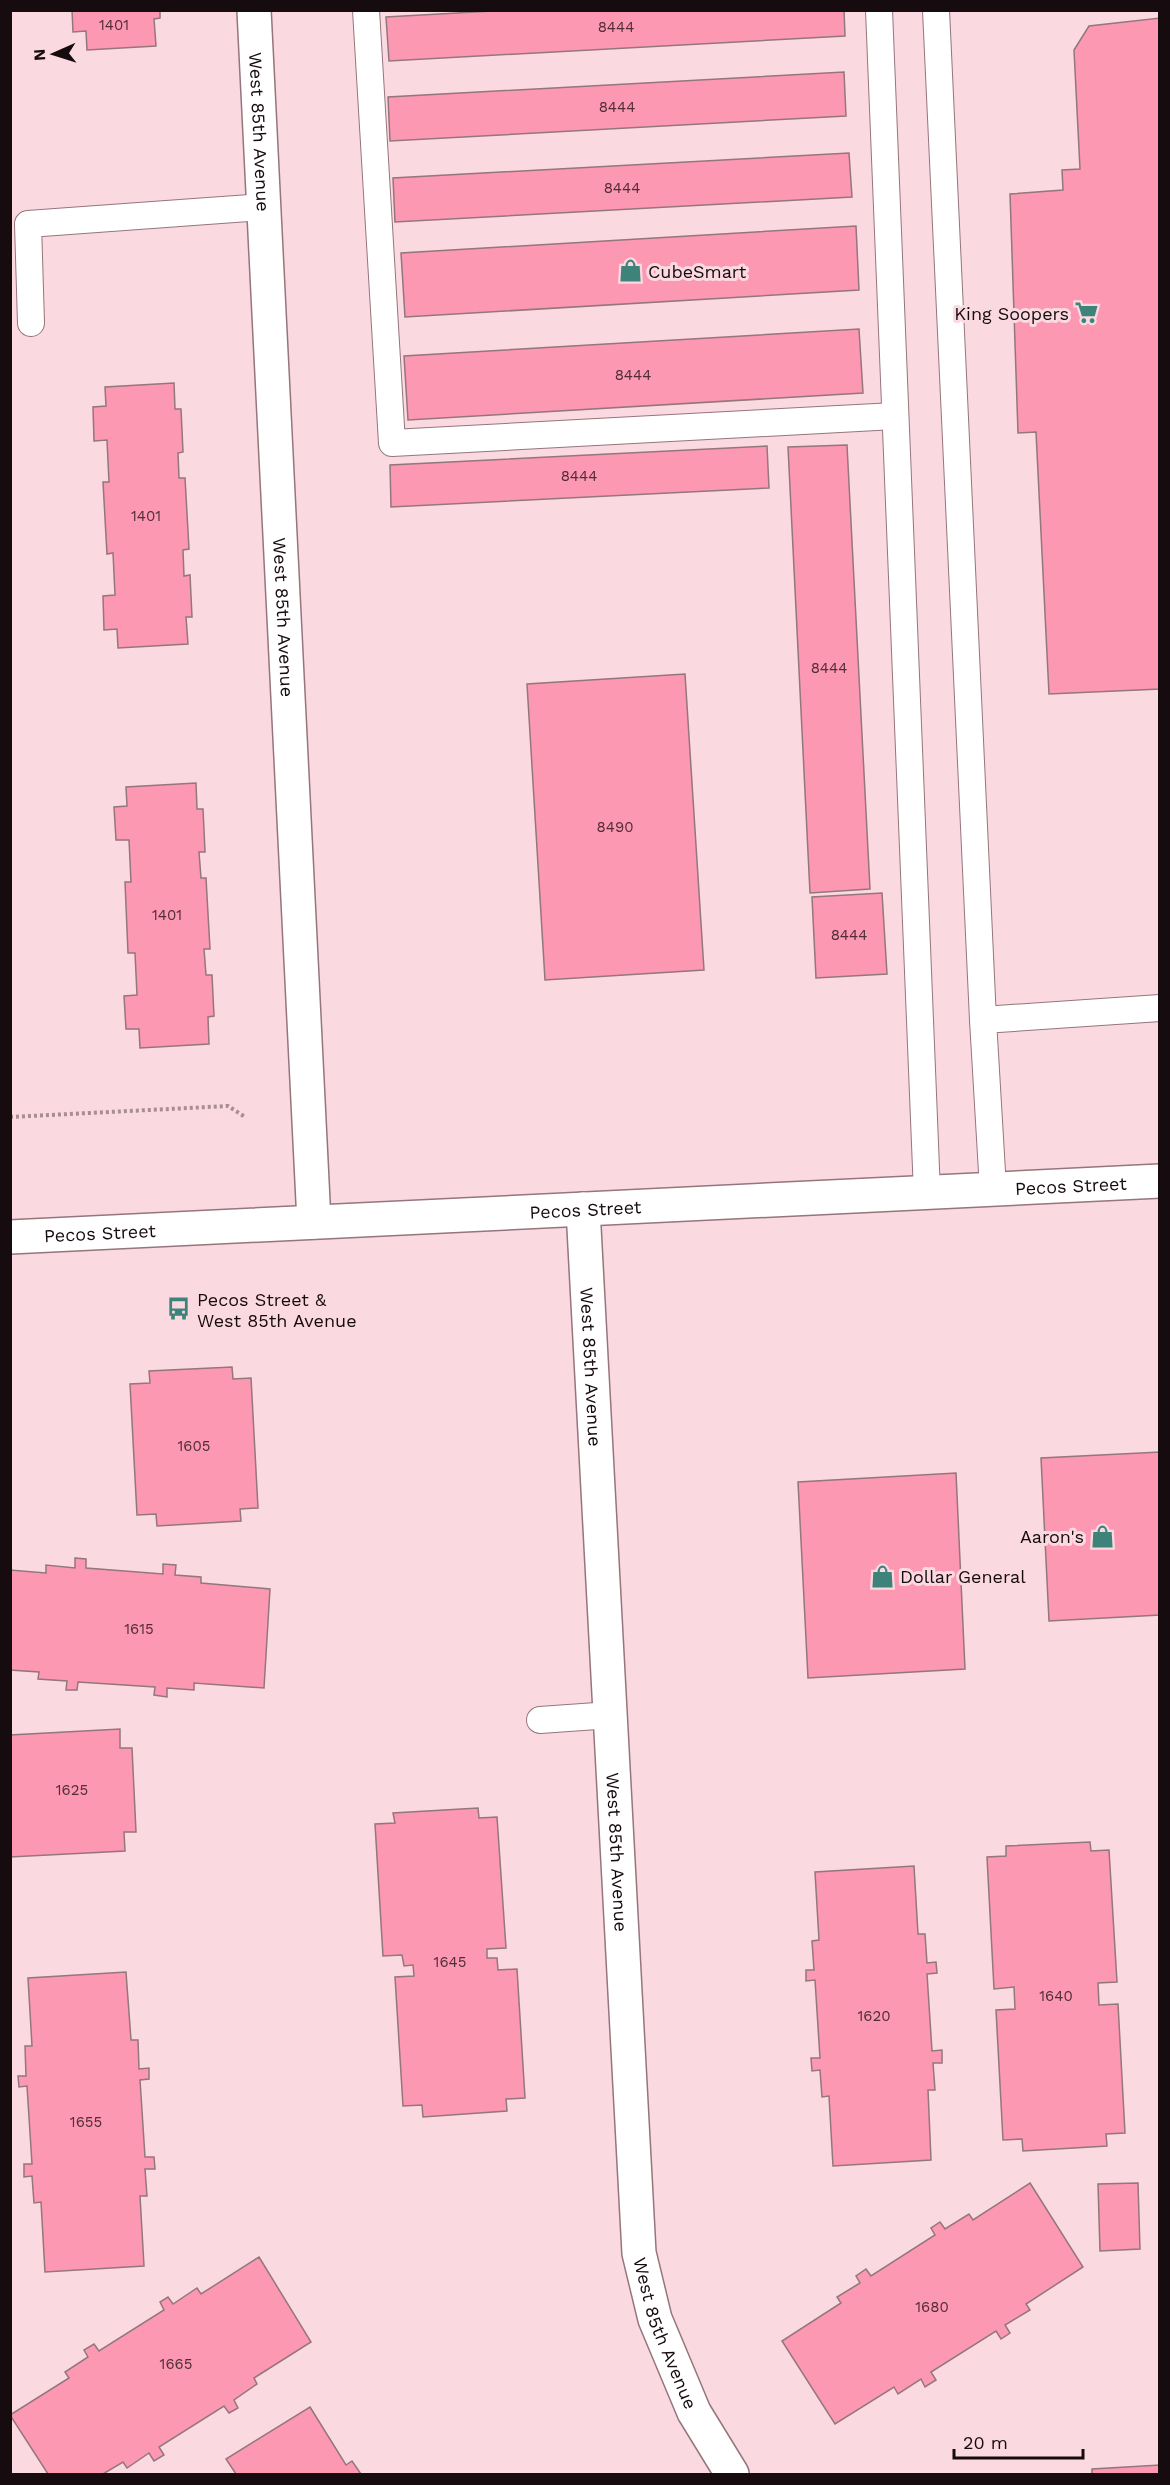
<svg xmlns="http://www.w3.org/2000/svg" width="1170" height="2485" font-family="'Work Sans',sans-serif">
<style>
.building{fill:#fd98b2;stroke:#94767d;stroke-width:1.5}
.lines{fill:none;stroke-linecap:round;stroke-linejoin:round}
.lane-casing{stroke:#94767c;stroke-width:28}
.street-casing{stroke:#94767c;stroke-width:36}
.secondary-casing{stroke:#94767c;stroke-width:36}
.path{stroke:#a78e93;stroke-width:4;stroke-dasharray:3 3;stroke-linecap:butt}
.lane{stroke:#fff;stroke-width:26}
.street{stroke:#fff;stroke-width:33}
.secondary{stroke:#fff;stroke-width:33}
.labels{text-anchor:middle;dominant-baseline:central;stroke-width:6;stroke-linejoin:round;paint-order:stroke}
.number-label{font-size:15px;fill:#502e37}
.street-label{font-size:18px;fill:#160b0e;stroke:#fbd9e0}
.poi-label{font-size:18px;fill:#160b0e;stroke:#fbd9e0;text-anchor:start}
</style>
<rect width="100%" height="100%" fill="#fbd9e0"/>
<g class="building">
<path d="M72,10H160V18L154,19L156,46L87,50L86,31L73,32Z"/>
<path d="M510,10H844L845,36L389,61L386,17Z"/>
<path d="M1160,18V689L1049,694L1036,432L1018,433L1010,194L1063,190L1062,170L1080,169L1074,50L1089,26Z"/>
<path d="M844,72L846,116L390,141L388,97Z"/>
<path d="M849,153L852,197L395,222L393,178Z"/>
<path d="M856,226L859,290L405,317L401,253Z"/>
<path d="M859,329L863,393L408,420L404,356Z"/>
<path d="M174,383L175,409H181L183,452L178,453L179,478H185L189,549L183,550L184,576L190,575L192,617H186L188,644L118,648L117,629L104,630L103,596L115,595L113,553L107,554L103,482H109L107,440L94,441L93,407L106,406L105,387Z"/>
<path d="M847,445L870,889L810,893L788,447Z"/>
<path d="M767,446L769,488L391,507L390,465Z"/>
<path d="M685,674L704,970L545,980L527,684Z"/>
<path d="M196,783L197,809H203L205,852H199L201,878H206L210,949H204L206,975H212L214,1016L208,1017L209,1044L140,1048L139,1029H126L124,996L137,995L135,953H128L125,882H131L129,840H116L114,807L127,806L126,787Z"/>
<path d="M882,893L887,974L816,978L812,897Z"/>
<path d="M232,1367L233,1379L251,1378L258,1508L240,1509L241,1521L157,1526L156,1514L137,1515L130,1384L150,1383L149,1371Z"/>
<path d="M1160,1452V1615L1049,1621L1041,1458Z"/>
<path d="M956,1473L965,1669L808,1678L798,1482Z"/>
<path d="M75,1558L86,1559V1568L163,1574V1564L176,1565L175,1575L201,1577V1583L270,1589L264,1688L194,1683V1690L167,1688V1697L154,1695L155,1687L78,1682L77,1690H66L67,1681L38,1679L39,1672L10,1670V1570L46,1573V1565L75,1568Z"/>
<path d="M120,1729V1748H132L136,1832H124L125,1851L10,1857V1735Z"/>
<path d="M478,1808L479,1818L497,1817L506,1948L487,1949V1958H497L498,1970L517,1969L525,2098L506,2099L507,2111L423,2117L422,2105L403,2106L395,1977L414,1976L413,1965L404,1966L402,1955L383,1956L375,1824L395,1823L393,1813Z"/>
<path d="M1090,1842L1091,1851L1109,1850L1117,1982L1098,1983L1099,2005L1118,2004L1125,2133L1106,2134L1107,2146L1023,2151L1022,2139L1003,2140L996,2010L1015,2009L1014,1987L994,1989L987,1857L1006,1856V1846Z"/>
<path d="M914,1866L918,1934H925L927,1963L936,1962L937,1973L927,1974L932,2051L942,2050V2063H933L935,2090H928L931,2160L833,2166L829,2096L822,2097L820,2070L812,2071L811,2058H820L815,1980L806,1981V1970H814L812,1941L819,1940L815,1872Z"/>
<path d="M126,1972L131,2040H138L139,2069L149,2068V2079L140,2080L145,2157H154L155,2169H145L147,2196H140L144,2266L45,2272L41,2202L34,2203L32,2176L24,2177V2164H32L27,2086L19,2087L18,2076H26L25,2046H32L28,1978Z"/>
<path d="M1030,2183L1083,2267L1026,2304L1030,2310L1005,2325L1010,2333L1001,2339L996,2331L931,2372L936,2380L925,2387L921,2379L898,2394L894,2387L835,2424L782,2341L841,2303L837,2297L860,2283L856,2276L866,2269L871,2276L935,2235L931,2228L940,2222L945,2229L969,2214L973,2220Z"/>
<path d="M1138,2183L1140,2249L1100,2251L1098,2184Z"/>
<path d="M259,2257L311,2342L254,2378L257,2384L234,2400L238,2408L229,2413L224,2406L159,2447L164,2455L154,2461L149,2453L127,2468L123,2462L103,2474H48L10,2415L69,2378L65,2372L88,2357L84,2350L94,2344L99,2351L164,2310L160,2302L168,2297L173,2304L197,2288L201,2294Z"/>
<path d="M310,2407L346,2465L352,2461L361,2474H236L226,2459Z"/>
<path d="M1160,2465V2474H1092V2469Z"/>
</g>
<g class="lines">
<defs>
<g id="lane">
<path d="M366,10L392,443L895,416"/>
<path d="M879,10L927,1193"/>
<path d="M936,10L983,1020"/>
<path d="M31,323L28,224L263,207"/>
<path d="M993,1189L983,1020L1160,1008"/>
<path d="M540,1720L611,1715"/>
</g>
<g id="street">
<path id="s1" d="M254,10L314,1222"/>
<path id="s2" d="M583,1209L639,2253L655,2319L694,2412L732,2474"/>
</g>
<g id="secondary">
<path id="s3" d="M10,1237L1160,1181"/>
</g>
</defs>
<use href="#lane" class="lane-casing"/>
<use href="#street" class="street-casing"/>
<use href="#secondary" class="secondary-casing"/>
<path class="path" d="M10,1117L228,1106L245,1117"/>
<use href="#lane" class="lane"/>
<use href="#street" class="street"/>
<use href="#secondary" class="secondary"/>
</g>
<defs>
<symbol id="shop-bare" viewBox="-9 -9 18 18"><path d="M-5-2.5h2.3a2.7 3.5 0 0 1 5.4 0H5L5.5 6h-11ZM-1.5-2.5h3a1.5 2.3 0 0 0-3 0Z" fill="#3e837a" stroke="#fbd9e0" stroke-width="2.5" paint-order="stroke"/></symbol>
<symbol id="supermarket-bare" viewBox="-9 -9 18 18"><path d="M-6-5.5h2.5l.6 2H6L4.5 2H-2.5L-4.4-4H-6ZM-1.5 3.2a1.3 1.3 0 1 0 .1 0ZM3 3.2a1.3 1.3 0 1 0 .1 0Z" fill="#3e837a" stroke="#fbd9e0" stroke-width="2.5" paint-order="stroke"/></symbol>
<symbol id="bus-bare" viewBox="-9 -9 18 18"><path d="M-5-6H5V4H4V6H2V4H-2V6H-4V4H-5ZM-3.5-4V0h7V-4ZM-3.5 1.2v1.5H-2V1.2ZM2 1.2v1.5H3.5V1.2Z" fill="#3e837a" stroke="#fbd9e0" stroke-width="2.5" paint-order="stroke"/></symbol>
</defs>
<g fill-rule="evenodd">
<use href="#shop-bare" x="614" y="254" width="33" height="33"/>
<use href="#supermarket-bare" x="1070" y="296" width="33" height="33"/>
<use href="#bus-bare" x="162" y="1292" width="33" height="33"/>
<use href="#shop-bare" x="1086" y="1520" width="33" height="33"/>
<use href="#shop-bare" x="866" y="1560" width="33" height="33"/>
</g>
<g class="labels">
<g class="number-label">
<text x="114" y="25">1401</text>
<text x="616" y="27">8444</text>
<text x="617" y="107">8444</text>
<text x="622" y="188">8444</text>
<text x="633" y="375">8444</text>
<text x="579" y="476">8444</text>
<text x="146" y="516">1401</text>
<text x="829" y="668">8444</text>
<text x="615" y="827">8490</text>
<text x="167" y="915">1401</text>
<text x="849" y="935">8444</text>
<text x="194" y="1446">1605</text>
<text x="139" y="1629">1615</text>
<text x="72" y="1790">1625</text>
<text x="450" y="1962">1645</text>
<text x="1056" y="1996">1640</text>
<text x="874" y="2016">1620</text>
<text x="86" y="2122">1655</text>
<text x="932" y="2307">1680</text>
<text x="176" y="2364">1665</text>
</g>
<g class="street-label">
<text stroke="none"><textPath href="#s1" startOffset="122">West 85th Avenue</textPath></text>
<text stroke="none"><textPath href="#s1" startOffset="608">West 85th Avenue</textPath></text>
<text stroke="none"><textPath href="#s3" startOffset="1062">Pecos Street</textPath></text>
<text stroke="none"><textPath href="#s3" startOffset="576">Pecos Street</textPath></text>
<text stroke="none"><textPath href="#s3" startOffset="90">Pecos Street</textPath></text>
<text stroke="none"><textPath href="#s2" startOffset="158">West 85th Avenue</textPath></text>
<text stroke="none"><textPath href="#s2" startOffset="644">West 85th Avenue</textPath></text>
<text stroke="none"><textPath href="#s2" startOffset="1130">West 85th Avenue</textPath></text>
</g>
<g class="poi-label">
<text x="648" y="271">CubeSmart</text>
<text x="1069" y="313" text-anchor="end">King Soopers</text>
<text x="197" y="1299">Pecos Street &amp;<tspan x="197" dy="21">West 85th Avenue</tspan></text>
<text x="1084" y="1536" text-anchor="end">Aaron's</text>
<text x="900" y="1576">Dollar General</text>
</g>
</g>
<rect width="1170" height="2485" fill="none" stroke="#160b0e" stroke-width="24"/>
<g transform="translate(54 54) rotate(267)" stroke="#fbd9e0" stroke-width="4.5" paint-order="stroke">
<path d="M0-4.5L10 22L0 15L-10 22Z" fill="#160b0e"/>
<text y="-9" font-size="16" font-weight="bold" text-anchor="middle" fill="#160b0e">N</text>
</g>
<path d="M954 2449v9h129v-9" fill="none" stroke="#160b0e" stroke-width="3"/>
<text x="963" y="2449" font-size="18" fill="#160b0e" stroke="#fbd9e0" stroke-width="4.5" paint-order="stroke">20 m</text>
</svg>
